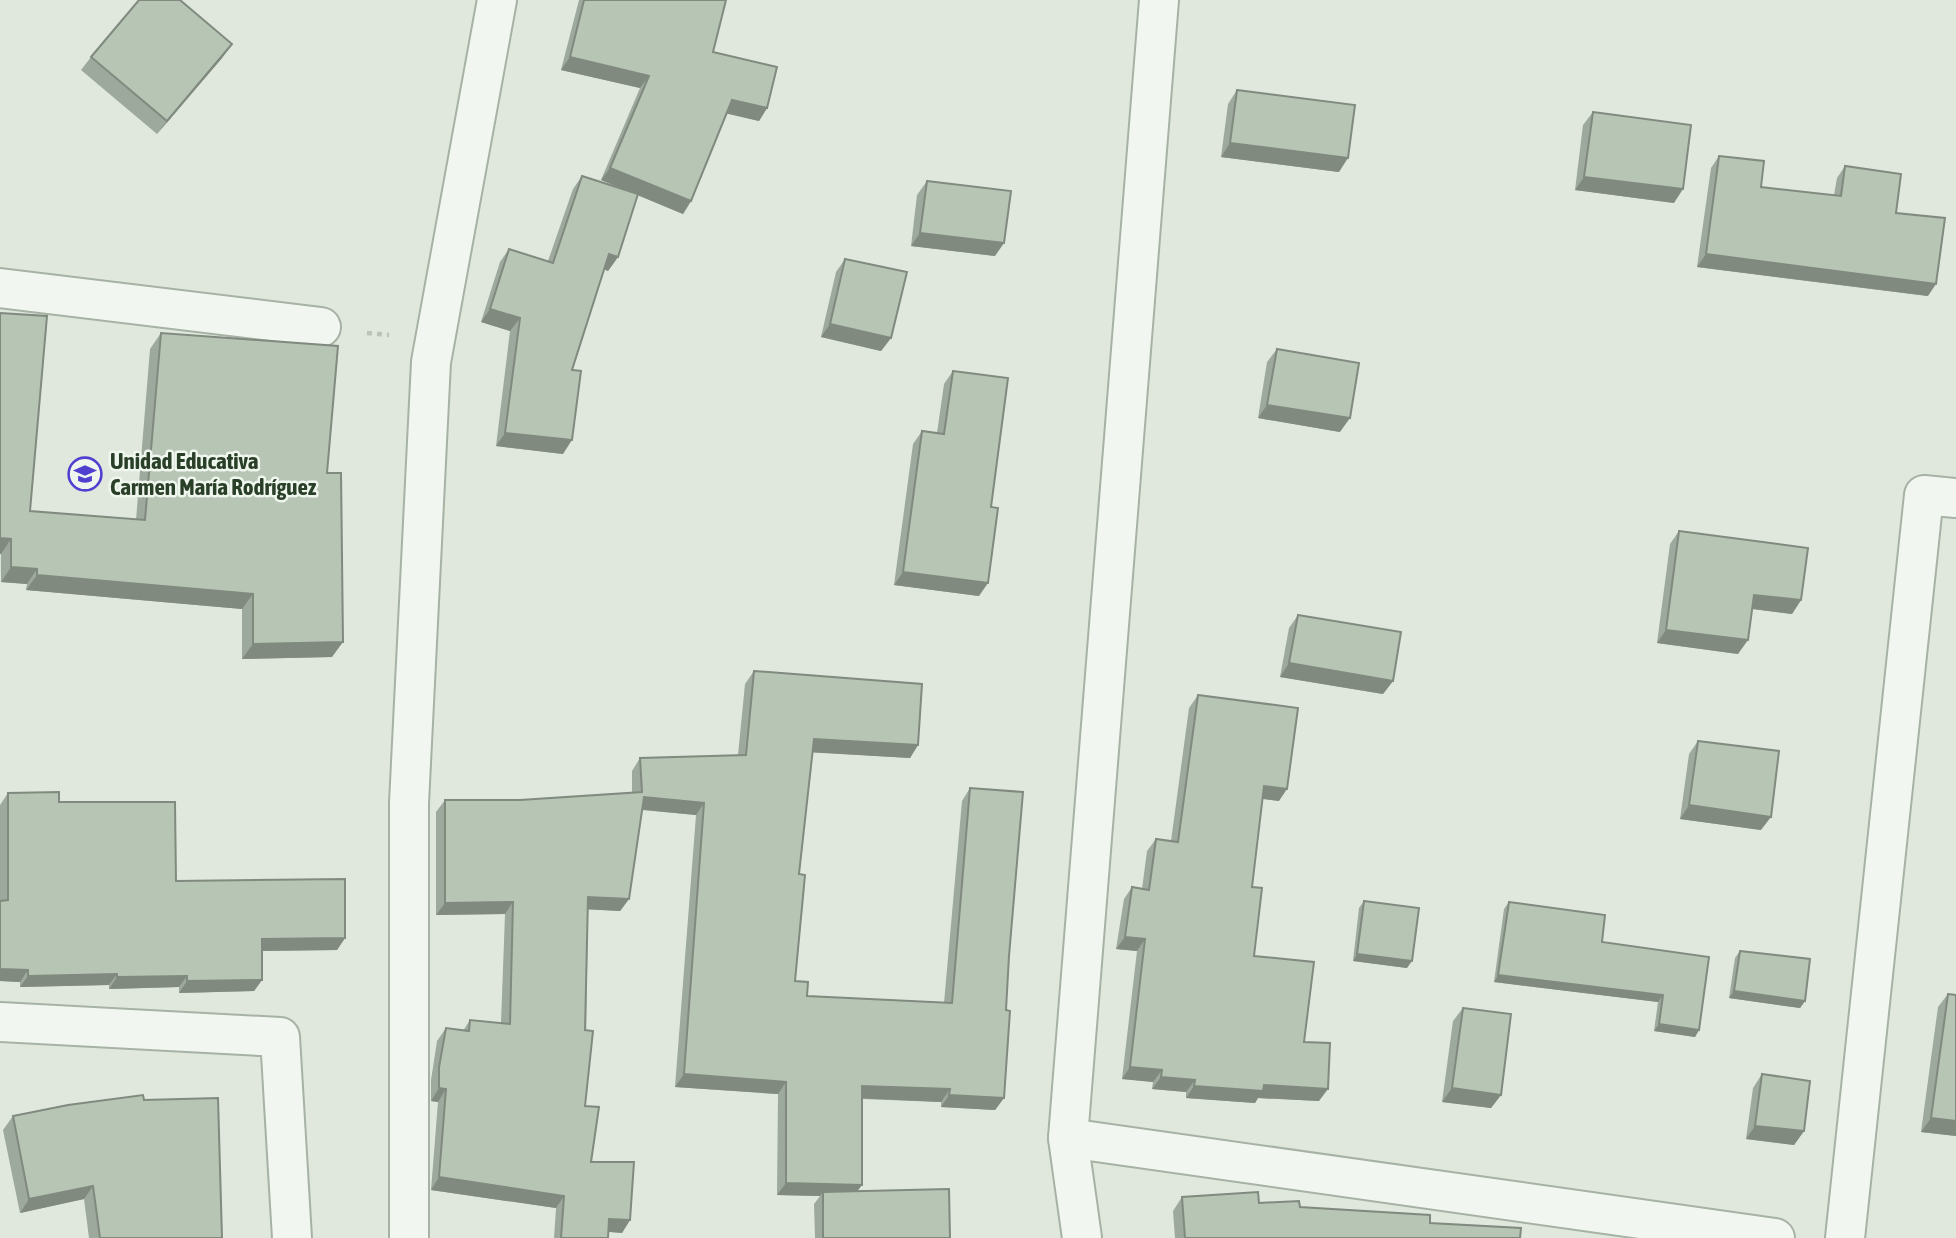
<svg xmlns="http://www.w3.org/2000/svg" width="1956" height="1238" font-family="'Asap Condensed',sans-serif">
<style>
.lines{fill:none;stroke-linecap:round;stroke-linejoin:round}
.minor-casing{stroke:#a6b2a3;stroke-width:42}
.path{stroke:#bac3b8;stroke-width:4.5;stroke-dasharray:5 5;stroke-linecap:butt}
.minor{stroke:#f2f6f1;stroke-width:38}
.wall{fill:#9da99c}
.shaded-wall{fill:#808a7f}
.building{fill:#b7c5b5;stroke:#808a7f;stroke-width:2}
.labels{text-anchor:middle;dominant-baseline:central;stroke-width:5;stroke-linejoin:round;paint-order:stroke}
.poi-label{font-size:23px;font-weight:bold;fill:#2a3f27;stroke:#eff6ee;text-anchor:start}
</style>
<rect width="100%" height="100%" fill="#e0e8de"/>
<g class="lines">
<defs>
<g id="minor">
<path d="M0,288L321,327"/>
<path d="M0,1022L280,1037L292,1238"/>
<path d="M1068,1138L1775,1238"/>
<path d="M409,1238V803L431,362L497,0"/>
<path d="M1082,1238L1068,1138L1159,0"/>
<path d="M1845,1238L1924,495L1956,498"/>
</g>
</defs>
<use href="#minor" class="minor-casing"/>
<path class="path" d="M367,333L389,335"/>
<use href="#minor" class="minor"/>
</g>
<g class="wall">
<path d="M579,0H726L713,52L767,108L759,121L727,113L691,201L683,214L638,195L618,257L608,271L604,269L572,370L563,454L496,446L510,331L481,322L500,262L509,249L548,261L573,189L582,176L626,190L601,180L640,88L561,70Z"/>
<path d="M232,44L222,58L157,134L81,70L91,57Z"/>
<path d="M1237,90L1339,172L1221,157L1228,104Z"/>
<path d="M1593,112L1674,203L1575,190L1583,125Z"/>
<path d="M1719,156L1761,187L1834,195L1837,178L1845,166L1896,213L1928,296L1697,267L1711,168Z"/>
<path d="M927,181L995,256L911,246L917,195Z"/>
<path d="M845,259L891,338L881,351L821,337L836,272Z"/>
<path d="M0,313L30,511L136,520L150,349L161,333L327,473L332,657L242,659V609L26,590L27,584L1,582Z"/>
<path d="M1277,349L1340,432L1258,418L1267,362Z"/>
<path d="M953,371L991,507L979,596L894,585L913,444L922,431L937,433L944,384Z"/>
<path d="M1679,531L1801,600L1792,614L1752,609L1738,654L1657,643L1670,544Z"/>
<path d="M1298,615L1393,681L1383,694L1280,677L1289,628Z"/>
<path d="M754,671L918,745L910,758L812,752L799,874L795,981L807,996L944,1003L962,801L970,788L1009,956L1006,1010L1004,1098L995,1110L941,1107V1102L862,1099L857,1191L950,1238H815L814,1204L820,1196L777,1195L778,1094L675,1087L696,815L642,810L629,899L620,911L588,909L585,1106L591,1162L630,1220L622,1233L609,1232L608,1238H554L556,1208L431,1190L438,1102L431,1101V1080L437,1041L446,1028L463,1031L470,1020L501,1023L505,914L436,915V812L445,800H520L632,793V771L640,758L738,755L745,684Z"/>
<path d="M1198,695L1279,801L1263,799L1252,887L1254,956L1304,1042L1319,1101L1258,1098L1255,1103L1186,1098V1092L1152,1089L1153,1082L1122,1079L1137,951L1116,949L1124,899L1132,887L1142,889L1147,851L1156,839L1171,841L1189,708Z"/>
<path d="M1698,741L1761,830L1680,819L1689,754Z"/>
<path d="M8,793L59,802L176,881L345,938L337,950L262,951V980L254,991L179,993V987L109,989V985L20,987V982L0,981V805Z"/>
<path d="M1364,901L1407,968L1353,961L1359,908Z"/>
<path d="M1509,902L1602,942L1699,1030L1695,1037L1654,1031L1658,1002L1494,982L1504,909Z"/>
<path d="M1740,951L1805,1001L1800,1008L1729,998L1735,958Z"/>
<path d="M1948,994L1956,995V1136L1921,1132L1938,1007Z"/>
<path d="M1463,1008L1501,1095L1491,1108L1442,1102L1453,1021Z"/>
<path d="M1762,1074L1804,1131L1794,1145L1746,1139L1753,1088Z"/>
<path d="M144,1100L222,1238H89L84,1199L20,1213L3,1130L13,1116Z"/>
<path d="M1182,1197L1300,1207L1430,1223L1520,1238H1175L1173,1211Z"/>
</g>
<g class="shaded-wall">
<path d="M232,44L222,58L157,134L167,121Z"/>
<path d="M570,57L649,76L640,88L561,70Z"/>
<path d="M732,100L767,108L759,121L724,113Z"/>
<path d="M1230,143L1348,158L1339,172L1221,157Z"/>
<path d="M610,168L691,201L683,214L601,180Z"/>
<path d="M1584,177L1683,189L1674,203L1575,190Z"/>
<path d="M920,233L1004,243L995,256L911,246Z"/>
<path d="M609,254L618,257L608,271L599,267Z"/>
<path d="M1706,254L1936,284L1928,296L1697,267Z"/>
<path d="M490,309L520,318L510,331L481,322Z"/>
<path d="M830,324L891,338L881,351L821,337Z"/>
<path d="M1267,405L1350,418L1340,432L1258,418Z"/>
<path d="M505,433L572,440L563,454L496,446Z"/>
<path d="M0,538L11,539L1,554H0Z"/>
<path d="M11,567L37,569L27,584L1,582Z"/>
<path d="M903,572L988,583L979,596L894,585Z"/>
<path d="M37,575L253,594L242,609L26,590Z"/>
<path d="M1754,595L1801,600L1792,614L1745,608Z"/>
<path d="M1666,630L1748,640L1738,654L1657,643Z"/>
<path d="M343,642L332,657L242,659L253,644Z"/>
<path d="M1289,663L1393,681L1383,694L1280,677Z"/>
<path d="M814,739L918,745L910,758L805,752Z"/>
<path d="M1264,786L1287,789L1279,801L1256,798Z"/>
<path d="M644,797L704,803L696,815L635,809Z"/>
<path d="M1689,805L1771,817L1761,830L1680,819Z"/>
<path d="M588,897L629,899L620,911L580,909Z"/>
<path d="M513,902L505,914L436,915L445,903Z"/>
<path d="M1125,937L1145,939L1137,951L1116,949Z"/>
<path d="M345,938L337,950L254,951L262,939Z"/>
<path d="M1357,954L1412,961L1407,968L1353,961Z"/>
<path d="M0,970H28L20,982L0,981Z"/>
<path d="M117,974L109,985L20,987L28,976Z"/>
<path d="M1498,975L1663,995L1658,1002L1494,982Z"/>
<path d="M187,976L179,987L109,989L117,977Z"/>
<path d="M262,980L254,991L179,993L187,981Z"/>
<path d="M1734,991L1805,1001L1800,1008L1729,998Z"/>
<path d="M1659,1024L1699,1030L1695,1037L1654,1031Z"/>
<path d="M1130,1067L1162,1070L1153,1082L1122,1079Z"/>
<path d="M684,1074L786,1082L778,1094L675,1087Z"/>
<path d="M1161,1077L1195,1080L1186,1092L1152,1089Z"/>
<path d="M1264,1085L1328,1089L1319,1101L1258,1098L1255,1103L1186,1098L1194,1086Z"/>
<path d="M862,1086L950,1089L941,1102L854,1098Z"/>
<path d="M439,1088L446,1089L438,1102L431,1101Z"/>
<path d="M1452,1088L1501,1095L1491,1108L1442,1102Z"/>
<path d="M949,1095L1004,1098L995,1110L941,1107Z"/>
<path d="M1931,1118L1956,1121V1136L1921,1132Z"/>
<path d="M1755,1126L1804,1131L1794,1145L1746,1139Z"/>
<path d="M439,1177L564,1196L556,1208L431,1190Z"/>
<path d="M786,1183L862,1185L853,1197L823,1192L820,1196L777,1195Z"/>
<path d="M93,1186L84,1199L20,1213L29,1199Z"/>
<path d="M609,1219L630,1220L622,1233L601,1231Z"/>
</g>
<g class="building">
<path d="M139,0H180L232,44L167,121L91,57Z"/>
<path d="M584,0H726L713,52L777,67L767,108L732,100L691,201L610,168L649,76L570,57Z"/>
<path d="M1237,90L1355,105L1348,158L1230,143Z"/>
<path d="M1593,112L1691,125L1683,189L1584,177Z"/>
<path d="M1719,156L1764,161L1761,187L1841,196L1845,166L1901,174L1896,213L1945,218L1936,284L1706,254Z"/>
<path d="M582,176L638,194L618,257L609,254L572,370L581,371L572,440L505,433L520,318L490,309L509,249L553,263Z"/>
<path d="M927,181L1011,191L1004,243L920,233Z"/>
<path d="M845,259L907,272L891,338L830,324Z"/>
<path d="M0,313L47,316L30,511L145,520L161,333L338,346L327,473H341L343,642L253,644V594L37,575V569L11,567V539L0,538Z"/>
<path d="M1277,349L1359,363L1350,418L1267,405Z"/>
<path d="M953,371L1008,378L991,507L998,508L988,583L903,572L922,431L944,434Z"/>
<path d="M1679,531L1808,548L1801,600L1754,595L1748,640L1666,630Z"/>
<path d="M1298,615L1401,632L1393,681L1289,663Z"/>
<path d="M754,671L922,684L918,745L814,739L799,874L805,875L795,981L808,982L807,996L952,1003L970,788L1023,792L1009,956L1006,1010L1010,1011L1004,1098L949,1095L950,1089L862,1086V1185L786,1183V1082L684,1074L704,803L644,797L629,899L588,897L585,1030L593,1031L585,1106L599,1107L591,1162H634L630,1220L609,1219L608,1238H561L564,1196L439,1177L446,1089L439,1088V1067L446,1028L469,1031L470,1020L510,1024L513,902L445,903V800H520L642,792L640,758L746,755Z"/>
<path d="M1198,695L1298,708L1287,789L1264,786L1252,887L1262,888L1254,956L1314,962L1304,1042L1330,1043L1328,1089L1264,1085L1263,1091L1194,1086L1195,1080L1161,1077L1162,1070L1130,1067L1145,939L1125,937L1132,887L1149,890L1156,839L1178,842Z"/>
<path d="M1698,741L1779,751L1771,817L1689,805Z"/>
<path d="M59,792V802H175L176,881L345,879V938L262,939V980L187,981V976L117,977V974L28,976V970L0,969V901L8,900V793Z"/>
<path d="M1364,901L1419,908L1412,961L1357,954Z"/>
<path d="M1509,902L1605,915L1602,942L1709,957L1699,1030L1659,1024L1663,995L1498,975Z"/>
<path d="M1740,951L1810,959L1805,1001L1734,991Z"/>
<path d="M1948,994L1956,995V1121L1931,1118Z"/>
<path d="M1463,1008L1511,1014L1501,1095L1452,1088Z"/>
<path d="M1762,1074L1810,1081L1804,1131L1755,1126Z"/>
<path d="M143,1095L144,1100L218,1098L222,1238H100L93,1186L29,1199L13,1116L68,1105Z"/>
<path d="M949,1189L950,1238H823V1192Z"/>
<path d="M1258,1192L1259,1203L1299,1201L1300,1207L1430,1215V1223L1521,1228L1520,1238H1185L1182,1197Z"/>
</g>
<defs>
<symbol id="school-ring" viewBox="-11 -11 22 22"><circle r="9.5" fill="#eff6ee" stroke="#4f40d0" stroke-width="1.5"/><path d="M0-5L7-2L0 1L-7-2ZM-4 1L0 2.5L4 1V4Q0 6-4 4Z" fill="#4f40d0"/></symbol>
</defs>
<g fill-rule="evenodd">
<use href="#school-ring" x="66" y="455" width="38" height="38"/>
</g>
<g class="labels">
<g class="poi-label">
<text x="110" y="461">Unidad Educativa<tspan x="110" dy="26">Carmen María Rodríguez</tspan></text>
</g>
</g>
</svg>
